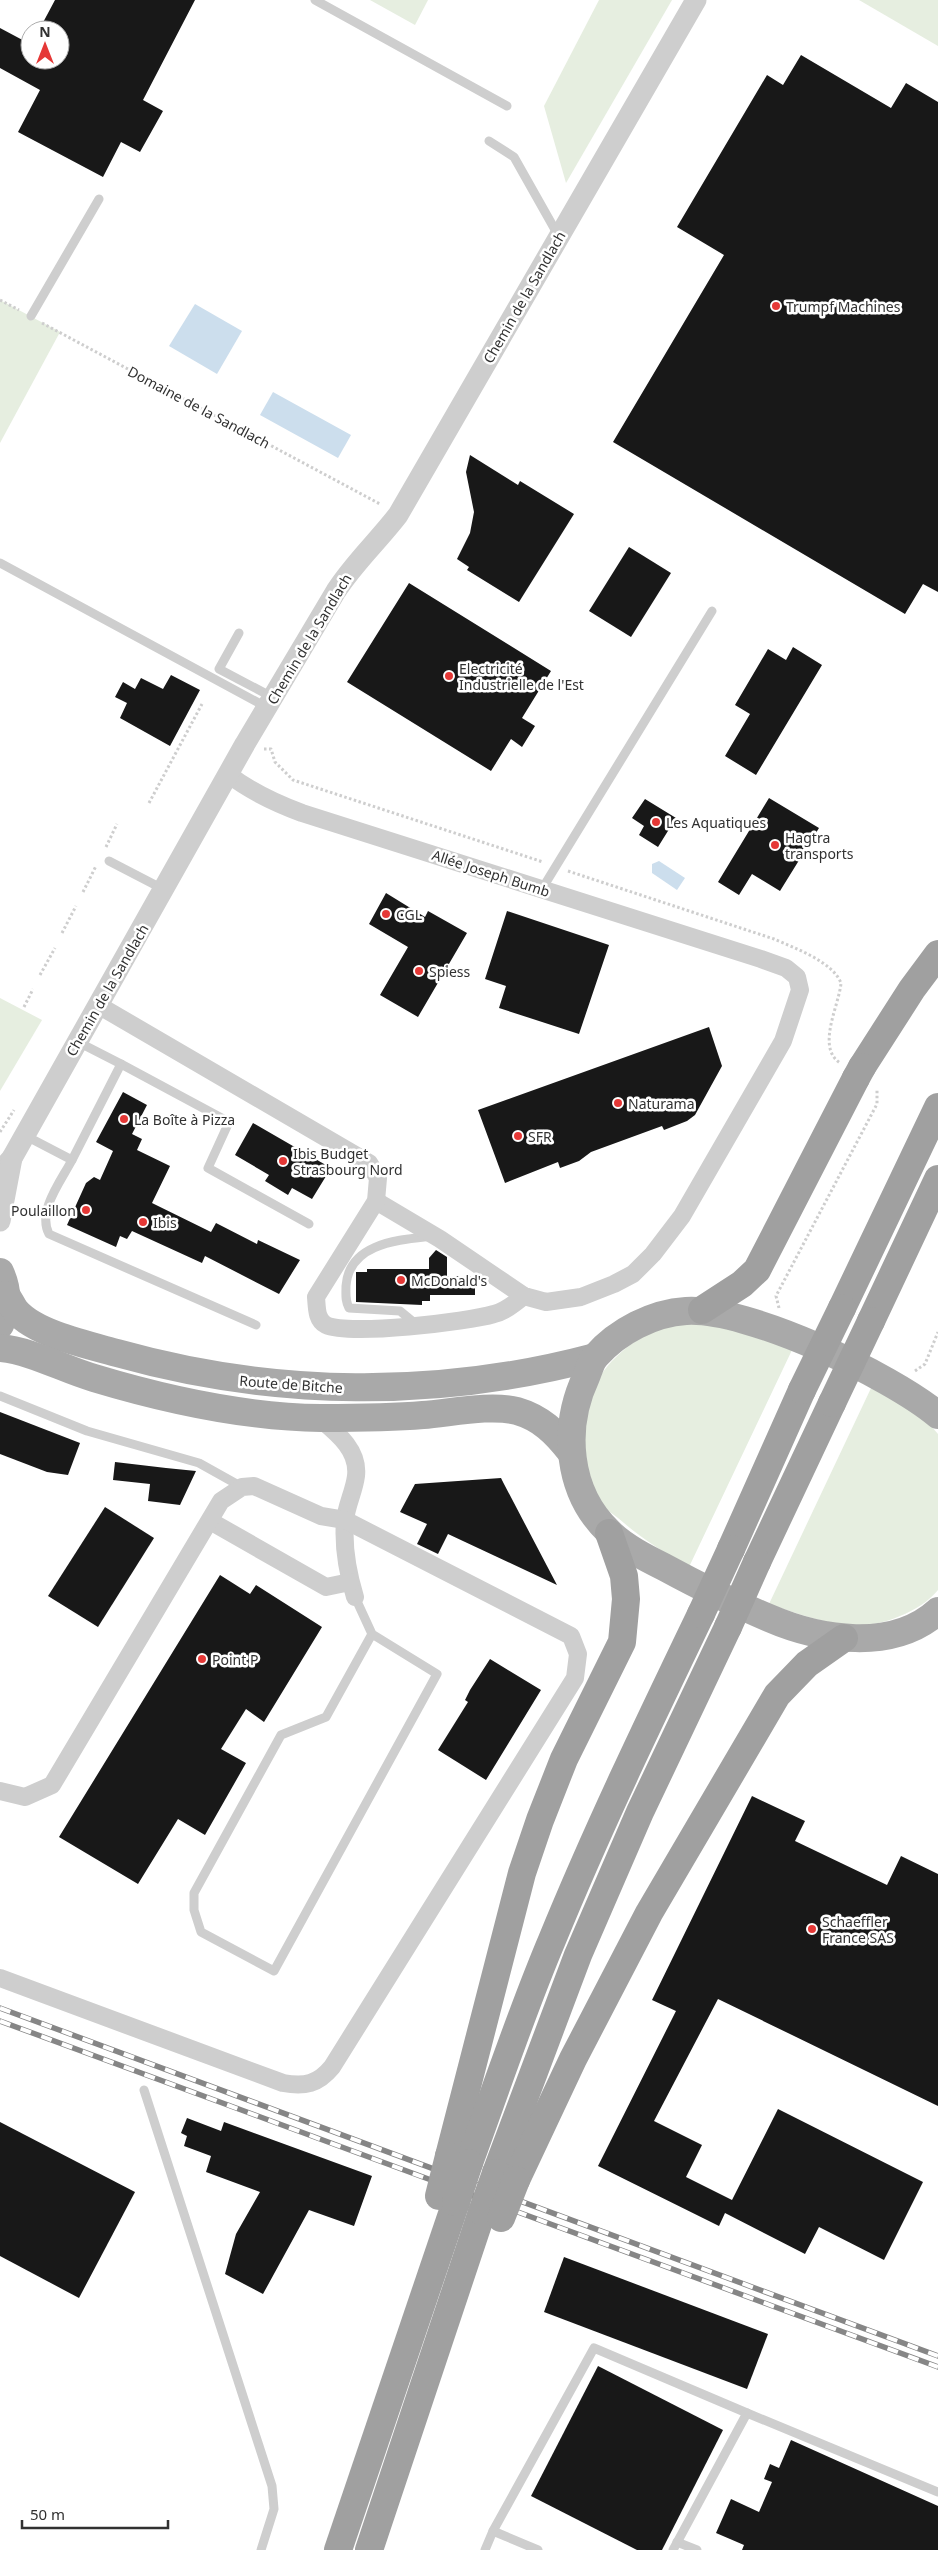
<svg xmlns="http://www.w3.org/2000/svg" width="938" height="2550" font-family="'Noto Sans',sans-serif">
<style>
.green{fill:#e6eee0}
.water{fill:#ccdeed}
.building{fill:#181818}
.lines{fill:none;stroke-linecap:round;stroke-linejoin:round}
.path{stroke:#cecece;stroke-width:3;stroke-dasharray:2.5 2.5;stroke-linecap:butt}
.service{stroke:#cecece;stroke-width:9}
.minor{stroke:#cecece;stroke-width:18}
.tertiary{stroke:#cecece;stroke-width:21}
.primary{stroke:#a9a9a9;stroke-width:28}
.trunk{stroke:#a0a0a0;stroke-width:28}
.rail-casing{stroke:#868686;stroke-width:5.5}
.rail{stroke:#fff;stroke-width:4;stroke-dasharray:11;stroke-linecap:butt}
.trunk-bridge{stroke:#a0a0a0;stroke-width:28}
.poi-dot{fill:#e53836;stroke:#fff;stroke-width:2}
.labels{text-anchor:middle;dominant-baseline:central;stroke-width:5;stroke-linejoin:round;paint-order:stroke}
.street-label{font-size:14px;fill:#313131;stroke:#fff}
.poi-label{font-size:14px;fill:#313131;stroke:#fff;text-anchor:start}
</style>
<rect width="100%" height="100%" fill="#fff"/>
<g class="green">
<path d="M370,0H428L415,25Z"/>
<path d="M599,0H672L566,183L544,106Z"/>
<path d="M859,0H938V46Z"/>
<path d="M0,300L60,332L0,443Z"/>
<path d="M0,998L42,1020L0,1091Z"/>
<path d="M701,1322L733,1327L792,1350L689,1567C663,1552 641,1538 618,1518C612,1513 605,1509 601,1503C559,1436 586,1362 656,1330C668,1324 687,1324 701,1322Z"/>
<path d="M872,1386L923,1417L938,1434V1590C928,1602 915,1610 900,1616C855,1636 813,1619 769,1604Z"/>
</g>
<g class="water">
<path d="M195,304L242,331L217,374L169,346Z"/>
<path d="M273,392L351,435L338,458L260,415Z"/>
<path d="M659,861L685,878L677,890L652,873V864Z"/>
</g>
<g class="building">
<path d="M55,0H195L143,100L163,111L140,152L121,142L103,177L18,132L40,90L0,68V28L30,44V60H60V30H39Z"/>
<path d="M801,55L891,108L906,83L938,102V592L923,584L905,614L613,442L724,255L677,227L767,75L783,85Z"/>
<path d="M470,455L518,485L520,481L574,514L519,602L467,570L469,567L457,559L470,533L474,512L466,472Z"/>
<path d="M629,547L671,573L631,637L589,611Z"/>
<path d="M409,583L551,671L522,718L535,726L522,747L511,739L491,771L347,682Z"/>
<path d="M793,647L822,665L756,775L725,756L750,714L735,705L768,649L786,660Z"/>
<path d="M171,675L200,690L170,746L120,718L127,703L115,697L123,682L135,689L141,678L163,689Z"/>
<path d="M769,798L819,828L780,891L752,874L739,895L718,882Z"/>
<path d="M645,799L676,818L658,847L639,835L644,826L632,818Z"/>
<path d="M386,893L425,917L428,911L467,933L418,1017L380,995L408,947L369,924Z"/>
<path d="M507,911L609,945L579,1034L499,1008L506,986L485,979Z"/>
<path d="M709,1027L722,1066L695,1115L687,1121L664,1130L662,1126L591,1152L579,1161L560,1168L558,1162L505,1183L478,1110Z"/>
<path d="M123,1092L147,1105L132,1134L142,1139L137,1150L170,1166L152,1203L211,1232L216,1223L257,1244L258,1240L300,1260L279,1294L205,1256L202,1263L132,1231L127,1239L120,1236L116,1247L67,1225L86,1183L94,1177L100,1180L113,1151L96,1142Z"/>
<path d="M253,1123L331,1168L312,1199L292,1188L288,1195L265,1181L269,1175L235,1155Z"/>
<path d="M436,1250L447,1257V1276H475V1295H430V1301H422V1305L356,1302V1272H367V1269H429V1258Z"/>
<path d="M0,1412L80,1443L68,1475L47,1472L0,1454Z"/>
<path d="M115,1462L166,1468L196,1471L180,1505L148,1501L150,1484L113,1480Z"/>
<path d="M501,1478L504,1484L557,1585L448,1534L438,1554L417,1544L427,1524L400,1512L415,1484Z"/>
<path d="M105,1507L154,1538L98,1627L48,1596Z"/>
<path d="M220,1575L250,1594L256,1585L322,1627L264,1722L246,1709L221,1749L246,1763L205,1835L178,1819L138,1884L59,1837Z"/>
<path d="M490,1659L541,1690L486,1780L438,1750L468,1702L465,1700L470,1690Z"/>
<path d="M752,1796L805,1821L795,1841L887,1885L901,1856L938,1874V2106L718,1999L654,2121L702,2145L686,2177L732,2200L778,2109L923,2182L884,2260L819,2227L805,2254L725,2213L719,2226L598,2166L676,2011L652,2000Z"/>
<path d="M187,2118L221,2131L224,2122L372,2176L354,2226L309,2210L263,2294L225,2274L236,2234L260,2192L206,2172L211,2156L184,2146L187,2136L181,2133Z"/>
<path d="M0,2122L135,2192L79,2298L0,2256Z"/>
<path d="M564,2257L768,2334L747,2389L544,2312Z"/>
<path d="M598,2366L723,2430L662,2550H637L531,2496Z"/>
<path d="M791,2440L938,2506V2550H742L744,2545L716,2533L731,2499L759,2512L772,2482L764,2479L770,2464L779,2468Z"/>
</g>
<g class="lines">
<g class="path">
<path d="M0,300L19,310"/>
<path d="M42,323L380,504"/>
<path d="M264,749H271L275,762L293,780L543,862"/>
<path d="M149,803L202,704"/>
<path d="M106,847L117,824"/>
<path d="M568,871L774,939C795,948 833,962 841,983C839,1006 816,1047 840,1063"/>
<path d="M83,892L96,866"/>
<path d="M62,933L76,906"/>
<path d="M40,975L55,948"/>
<path d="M24,1007L33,989"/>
<path d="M0,1132L14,1110"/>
<path d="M779,1308L776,1296L877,1104V1090"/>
<path d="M915,1371L925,1364L938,1332"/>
</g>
<g class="service">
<path d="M315,0L507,106"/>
<path d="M489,141L514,157L558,235"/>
<path d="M31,316L99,199"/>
<path d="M0,563L268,708"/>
<path d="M239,633L219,669L274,698"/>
<path d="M109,861L163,889"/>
<path d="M542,889L712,611"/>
<path d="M121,1064L229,1122L208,1168L309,1224"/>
<path d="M24,1135L72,1160C61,1181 37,1211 49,1234L256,1325"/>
<path d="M72,1160L121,1064L78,1042"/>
<path d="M417,1325L400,1311L349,1308C345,1300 346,1295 346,1286C349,1243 398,1240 432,1236"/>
<path d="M0,1396L87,1431L199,1463L242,1487"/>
<path d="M355,1597L372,1634L437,1674L274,1971L201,1932L194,1910V1893L281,1735L326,1717L372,1634"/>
<path d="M144,2090L272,2486L274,2509L261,2550"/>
<path d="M747,2413L938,2492"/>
<path d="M493,2531L594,2348L747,2413L673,2550"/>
<path d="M677,2542L697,2550"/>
<path d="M485,2550L493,2531L538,2550"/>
</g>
<g class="minor">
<path d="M228,774C251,792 275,803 302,813L761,959L786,968L797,977L800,990L783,1041L682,1216L653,1254L633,1274L614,1284L581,1297L546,1302L524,1296L440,1239L376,1201"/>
<path d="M98,1005L369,1163L378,1178L376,1201L316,1297C317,1307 316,1320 326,1325C349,1336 467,1322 494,1314C506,1311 515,1303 524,1296"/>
<path d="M319,1418C337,1433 359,1450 356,1476C354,1492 346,1506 345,1521C343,1546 348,1574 355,1597"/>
<path d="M210,1521L326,1587L350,1582"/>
<path d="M0,1791L25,1797L52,1785L221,1501L242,1487L254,1486L321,1516L345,1520L571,1636L578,1654L575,1678L332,2067C318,2084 305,2087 283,2083L0,1978"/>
</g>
<g class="tertiary">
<path d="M0,1172L12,1158L245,744L336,591C354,563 378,541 398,515L696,0"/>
<path d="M0,1221L12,1158"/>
</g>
<g class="primary">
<path d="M0,1272C8,1289 9,1308 0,1325"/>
<path d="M6,1295C10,1300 12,1306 16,1311C36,1334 88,1345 117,1353C274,1397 437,1399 595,1357"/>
<path d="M0,1348C32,1351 63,1369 94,1378C167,1400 244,1417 321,1418C355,1418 389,1418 423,1415C450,1413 491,1404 517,1411C541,1418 555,1432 570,1451"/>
<path d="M938,1415C890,1375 747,1307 686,1311C653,1313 618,1331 596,1356C591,1361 589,1370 586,1377C562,1428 567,1492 609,1532C624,1547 646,1558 664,1567C699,1586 733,1603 769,1618C820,1640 893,1652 938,1611"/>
</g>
<g class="trunk">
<path d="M862,1067L912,989L938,954"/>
<path d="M842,1308L938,1107"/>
<path d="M702,1310L742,1284L757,1270L856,1078"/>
<path d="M871,1321L938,1179"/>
<path d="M731,1549L802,1390"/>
<path d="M757,1562L832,1403"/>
<path d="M449,2156L522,1873L540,1820L564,1759L622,1642L626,1599L624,1576L609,1533"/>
<path d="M469,2163C496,2089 521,2013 552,1940C597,1830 649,1722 701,1614"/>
<path d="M496,2173L578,1955L640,1812L728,1627"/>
<path d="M516,2180L573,2059L649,1913L777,1695L807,1664L844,1638"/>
<path d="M338,2550L456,2202"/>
<path d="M369,2550L482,2212"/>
</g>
<defs>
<g id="rail">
<path d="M0,2008L938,2356"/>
<path d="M0,2021L938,2367"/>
</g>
</defs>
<use href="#rail" class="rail-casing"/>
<use href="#rail" class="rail"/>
<g class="trunk-bridge">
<path d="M856,1078L862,1067"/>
<path d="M802,1390L842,1308"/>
<path d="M832,1403L871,1321"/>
<path d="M701,1614L731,1549"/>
<path d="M728,1627L757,1562"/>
<path d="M439,2196L449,2156"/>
<path d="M456,2202L469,2163"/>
<path d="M482,2212L496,2173"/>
<path d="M501,2218L516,2180"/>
</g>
</g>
<g class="poi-dot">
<circle cx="776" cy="306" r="5"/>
<circle cx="449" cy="676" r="5"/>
<circle cx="656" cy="822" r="5"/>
<circle cx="775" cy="845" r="5"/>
<circle cx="386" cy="914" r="5"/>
<circle cx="419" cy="971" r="5"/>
<circle cx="618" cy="1103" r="5"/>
<circle cx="124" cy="1119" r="5"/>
<circle cx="518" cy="1136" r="5"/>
<circle cx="283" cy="1161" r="5"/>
<circle cx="86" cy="1210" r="5"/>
<circle cx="143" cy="1222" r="5"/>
<circle cx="401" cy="1280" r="5"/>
<circle cx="202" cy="1659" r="5"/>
<circle cx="812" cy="1929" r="5"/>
</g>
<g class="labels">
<g class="street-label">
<text transform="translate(524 297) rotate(-60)">Chemin de la Sandlach</text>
<text transform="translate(199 407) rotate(28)">Domaine de la Sandlach</text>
<text transform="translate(309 639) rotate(-59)">Chemin de la Sandlach</text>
<text transform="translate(491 873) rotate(18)">Allée Joseph Bumb</text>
<text transform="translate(107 990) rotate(-60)">Chemin de la Sandlach</text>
<text transform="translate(291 1384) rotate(4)">Route de Bitche</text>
</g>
<g class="poi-label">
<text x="786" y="306">Trumpf Machines</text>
<text x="459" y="668">Electricité<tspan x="459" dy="16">Industrielle de l'Est</tspan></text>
<text x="666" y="822">Les Aquatiques</text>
<text x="785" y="837">Hagtra<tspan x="785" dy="16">transports</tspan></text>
<text x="396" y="914">CGL</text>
<text x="429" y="971">Spiess</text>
<text x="628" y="1103">Naturama</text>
<text x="134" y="1119">La Boîte à Pizza</text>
<text x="528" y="1136">SFR</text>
<text x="293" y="1153">Ibis Budget<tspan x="293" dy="16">Strasbourg Nord</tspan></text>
<text x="76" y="1210" text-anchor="end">Poulaillon</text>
<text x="153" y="1222">Ibis</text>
<text x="411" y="1280">McDonald's</text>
<text x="212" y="1659">Point P</text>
<text x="822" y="1921">Schaeffler<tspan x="822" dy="16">France SAS</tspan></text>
</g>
</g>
<g transform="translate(45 45)"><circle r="24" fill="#ffffff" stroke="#adadad"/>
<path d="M0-4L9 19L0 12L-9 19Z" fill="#e53836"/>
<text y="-8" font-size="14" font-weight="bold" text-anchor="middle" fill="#313131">N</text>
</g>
<path d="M22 2520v8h146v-8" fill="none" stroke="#313131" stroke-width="2.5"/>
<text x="30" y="2520" font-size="15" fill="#313131" stroke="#ffffff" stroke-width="4" paint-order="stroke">50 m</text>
</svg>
